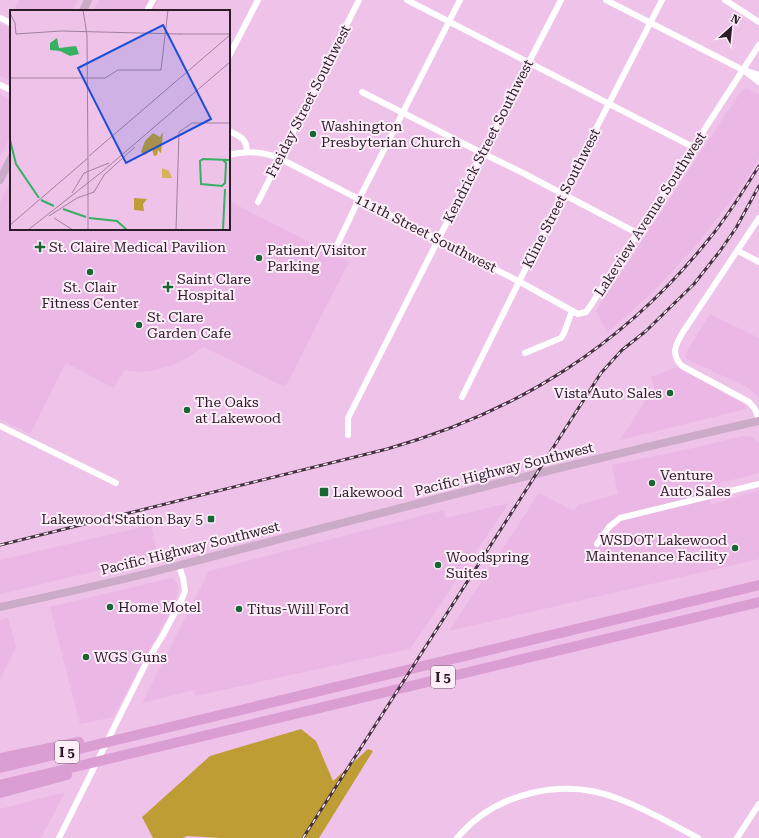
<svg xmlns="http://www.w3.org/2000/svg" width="759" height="838" font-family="'Roboto Serif',serif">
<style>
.built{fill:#ebb7e4}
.forest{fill:#be9d34}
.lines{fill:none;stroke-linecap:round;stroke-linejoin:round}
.minor{stroke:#fff;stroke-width:6}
.major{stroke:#ccabc8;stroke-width:8}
.highway{stroke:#db9ed3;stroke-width:10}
.rail-casing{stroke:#443041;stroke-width:3}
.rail{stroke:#fdeefa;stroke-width:1.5;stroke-dasharray:4.5;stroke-linecap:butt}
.poi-dot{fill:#196634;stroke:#fdeefa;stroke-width:1.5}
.labels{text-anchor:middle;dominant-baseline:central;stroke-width:4;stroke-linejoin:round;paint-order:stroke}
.shield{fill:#fdeefa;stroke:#6b5b68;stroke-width:1}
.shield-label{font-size:13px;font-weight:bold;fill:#2c1c2a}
.street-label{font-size:14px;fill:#2c1c2a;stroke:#fdeefa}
.poi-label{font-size:14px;fill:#2c1c2a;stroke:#fdeefa;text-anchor:start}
.inset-river{fill:none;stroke:#37b061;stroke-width:2}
.inset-road{fill:none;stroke:#a1809d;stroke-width:1}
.view{fill:#1d4ed8;fill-opacity:0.15;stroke:#1d4ed8;stroke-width:2}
.inset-edge{fill:none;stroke:#2c1c2a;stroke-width:2}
</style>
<rect width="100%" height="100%" fill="#efc2e9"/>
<g class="built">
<path d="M19,0H78L72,11H13Z"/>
<path d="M99,0H158L153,11H93Z"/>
<path d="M0,24L11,29V81L0,76Z"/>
<path d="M746,88L759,94V158L739,190L698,243L654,291L608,332L596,311L739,94Z"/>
<path d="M0,94L11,100V135L0,157Z"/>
<path d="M11,181V229H229V201L349,262L285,387L203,347L187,358L175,364L156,370L140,372L124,370L114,388L66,363L30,434L0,419V203Z"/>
<path d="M710,314L759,338V398L749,388L688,360L685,357L686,353Z"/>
<path d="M677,367L745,405L746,409L620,440L654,388L651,377Z"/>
<path d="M744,436L752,437L759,443V473L720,483L721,487L707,491L711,505L759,490V559L449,631L539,493L574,511L578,505L618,494L612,465L698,447Z"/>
<path d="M509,503L410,649L195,696L193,690L142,703L209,571L444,510L446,518Z"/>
<path d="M151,525L158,556L0,594V560Z"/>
<path d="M171,578L176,582L178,586L177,594L174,605L113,717L80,724L50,607Z"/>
<path d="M8,618L16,647L0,679V620Z"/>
<path d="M65,792L41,838H0V809Z"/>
</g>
<path class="forest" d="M301,729L316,741L333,781L368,749L373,751L319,838H221L187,836L183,838H153L142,817L210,756Z"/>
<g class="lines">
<g class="minor">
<path d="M407,0L693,147"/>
<path d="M606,0L743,70L759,75"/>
<path d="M725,0L759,22"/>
<path d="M147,11L153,0"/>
<path d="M0,18L11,23"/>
<path d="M229,56L258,0"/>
<path d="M746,72L759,82"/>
<path d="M0,85L11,90"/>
<path d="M362,92L482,153L523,173L637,233"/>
<path d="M229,131C240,136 247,139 247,152"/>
<path d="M229,155C246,150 263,152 279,158L520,282L578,314L586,312L591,305L759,45"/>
<path d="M258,202L359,0"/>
<path d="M759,218L683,332C676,344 670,354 682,366L749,402L755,409L759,420"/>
<path d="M338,243L359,199L460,0"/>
<path d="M738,251L759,262"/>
<path d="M525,353L561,338L564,333L572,311"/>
<path d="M462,397L562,195L662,0"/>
<path d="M0,426L116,483"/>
<path d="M348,435V418L482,153L561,0"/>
<path d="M597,544L609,527L620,518L759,484"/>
<path d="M59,838L147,661L163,635L181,601L185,591L183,578L179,566"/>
<path d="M457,838C496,792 563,777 619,799C646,809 672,824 698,838"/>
<path d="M737,838L759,804"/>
</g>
<g class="major">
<path d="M83,11L88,0"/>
<path d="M0,180L11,158"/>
<path d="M0,607C60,594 120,581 180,565C372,515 565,465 759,421"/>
</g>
<g class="highway">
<path d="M0,758L79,742"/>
<path d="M0,768L759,585"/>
<path d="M0,785L759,602"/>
<path d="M0,793L67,775"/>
</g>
<defs>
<g id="rail">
<path d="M0,545L387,449C518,412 624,345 709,239C728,216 743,191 759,166"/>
<path d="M303,838L601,373L622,350L646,331L694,284L720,251L736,228L759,186"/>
</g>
</defs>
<use href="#rail" class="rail-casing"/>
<use href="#rail" class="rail"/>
</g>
<g class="poi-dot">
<circle cx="313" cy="134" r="4"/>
<path d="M38 241h4v4h4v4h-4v4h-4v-4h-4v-4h4z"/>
<circle cx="259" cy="258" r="4"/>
<circle cx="90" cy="272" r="4"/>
<path d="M166 281h4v4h4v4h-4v4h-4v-4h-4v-4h4z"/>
<circle cx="139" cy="325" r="4"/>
<circle cx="670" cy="393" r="4"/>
<circle cx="187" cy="410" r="4"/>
<circle cx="652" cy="483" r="4"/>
<rect x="319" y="487" width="10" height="10" rx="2"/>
<rect x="207" y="515" width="8" height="8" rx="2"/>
<circle cx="735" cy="548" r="4"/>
<circle cx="438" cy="565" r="4"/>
<circle cx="110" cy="607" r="4"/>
<circle cx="239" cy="609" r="4"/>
<circle cx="86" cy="657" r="4"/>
</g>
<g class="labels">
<g class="shield">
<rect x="431" y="666" width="24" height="22" rx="3"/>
<rect x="55" y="741" width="24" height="22" rx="3"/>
</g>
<g class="shield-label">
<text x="443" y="677">I 5</text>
<text x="67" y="752">I 5</text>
</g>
<g class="street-label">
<text transform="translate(308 101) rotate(-63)">Freiday Street Southwest</text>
<text transform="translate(488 141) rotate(-63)">Kendrick Street Southwest</text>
<text transform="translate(561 198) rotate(-63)">Kline Street Southwest</text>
<text transform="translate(650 214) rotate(-57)">Lakeview Avenue Southwest</text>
<text transform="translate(426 233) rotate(27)">111th Street Southwest</text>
<text transform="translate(504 469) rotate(-14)">Pacific Highway Southwest</text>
<text transform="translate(190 548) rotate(-14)">Pacific Highway Southwest</text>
</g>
<g class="poi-label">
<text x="321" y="126">Washington<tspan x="321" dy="16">Presbyterian Church</tspan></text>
<text x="49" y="247">St. Claire Medical Pavilion</text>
<text x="267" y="250">Patient/Visitor<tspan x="267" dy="16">Parking</tspan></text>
<text x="177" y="279">Saint Clare<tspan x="177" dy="16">Hospital</tspan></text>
<text x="90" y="287" text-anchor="middle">St. Clair<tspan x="90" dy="16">Fitness Center</tspan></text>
<text x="147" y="317">St. Clare<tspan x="147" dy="16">Garden Cafe</tspan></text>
<text x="662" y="393" text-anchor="end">Vista Auto Sales</text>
<text x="195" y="402">The Oaks<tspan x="195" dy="16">at Lakewood</tspan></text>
<text x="660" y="475">Venture<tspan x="660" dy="16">Auto Sales</tspan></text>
<text x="333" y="492">Lakewood</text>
<text x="203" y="519" text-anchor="end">Lakewood Station Bay 5</text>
<text x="727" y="540" text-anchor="end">WSDOT Lakewood<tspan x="727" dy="16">Maintenance Facility</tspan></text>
<text x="446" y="557">Woodspring<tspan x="446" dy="16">Suites</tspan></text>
<text x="118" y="607">Home Motel</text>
<text x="247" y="609">Titus-Will Ford</text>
<text x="94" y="657">WGS Guns</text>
</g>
</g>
<g transform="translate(10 10)">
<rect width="220" height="220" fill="#efc2e9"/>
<path d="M152,158L159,161L162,168H152Z" fill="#d3b356"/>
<path d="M153,122L151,143L148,140L147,145L144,146L142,139L135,145L131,142L135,131L143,123L150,127ZM124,188L137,189L133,194L134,201L124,200Z" fill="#be9d34"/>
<path d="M47,28L49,38L66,36L69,44L60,46L50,41L40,40V33Z" fill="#37b061"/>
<path class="inset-river" d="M0,130L6,154L29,188M213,150L216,153L215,174M215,173L212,176L191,174L190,151L193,149L220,150M31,190L44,196M53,199L76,207M79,208L107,211L117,220M213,220L215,179"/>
<path class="inset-road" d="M73,0L77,25L78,155M0,3L5,13L6,24L51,21L170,24M169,24H220M0,68H95L108,60H151L158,0M79,146L220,25M62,183L74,163L99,153M39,206L67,188L84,182L94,165L125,137M44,208L63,220M0,215L78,148M18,220L93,161L220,52M78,220V154M166,220L169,122L182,113H220"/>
<path class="view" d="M153,15L201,109L116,153L68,58Z"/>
<rect width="220" height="220" class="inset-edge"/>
</g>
<g transform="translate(731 28) rotate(27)" stroke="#fdeefa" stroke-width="3" paint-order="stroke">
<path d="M0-3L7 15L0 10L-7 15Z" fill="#2c1c2a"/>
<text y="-6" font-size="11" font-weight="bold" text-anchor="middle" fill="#2c1c2a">N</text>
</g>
</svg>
